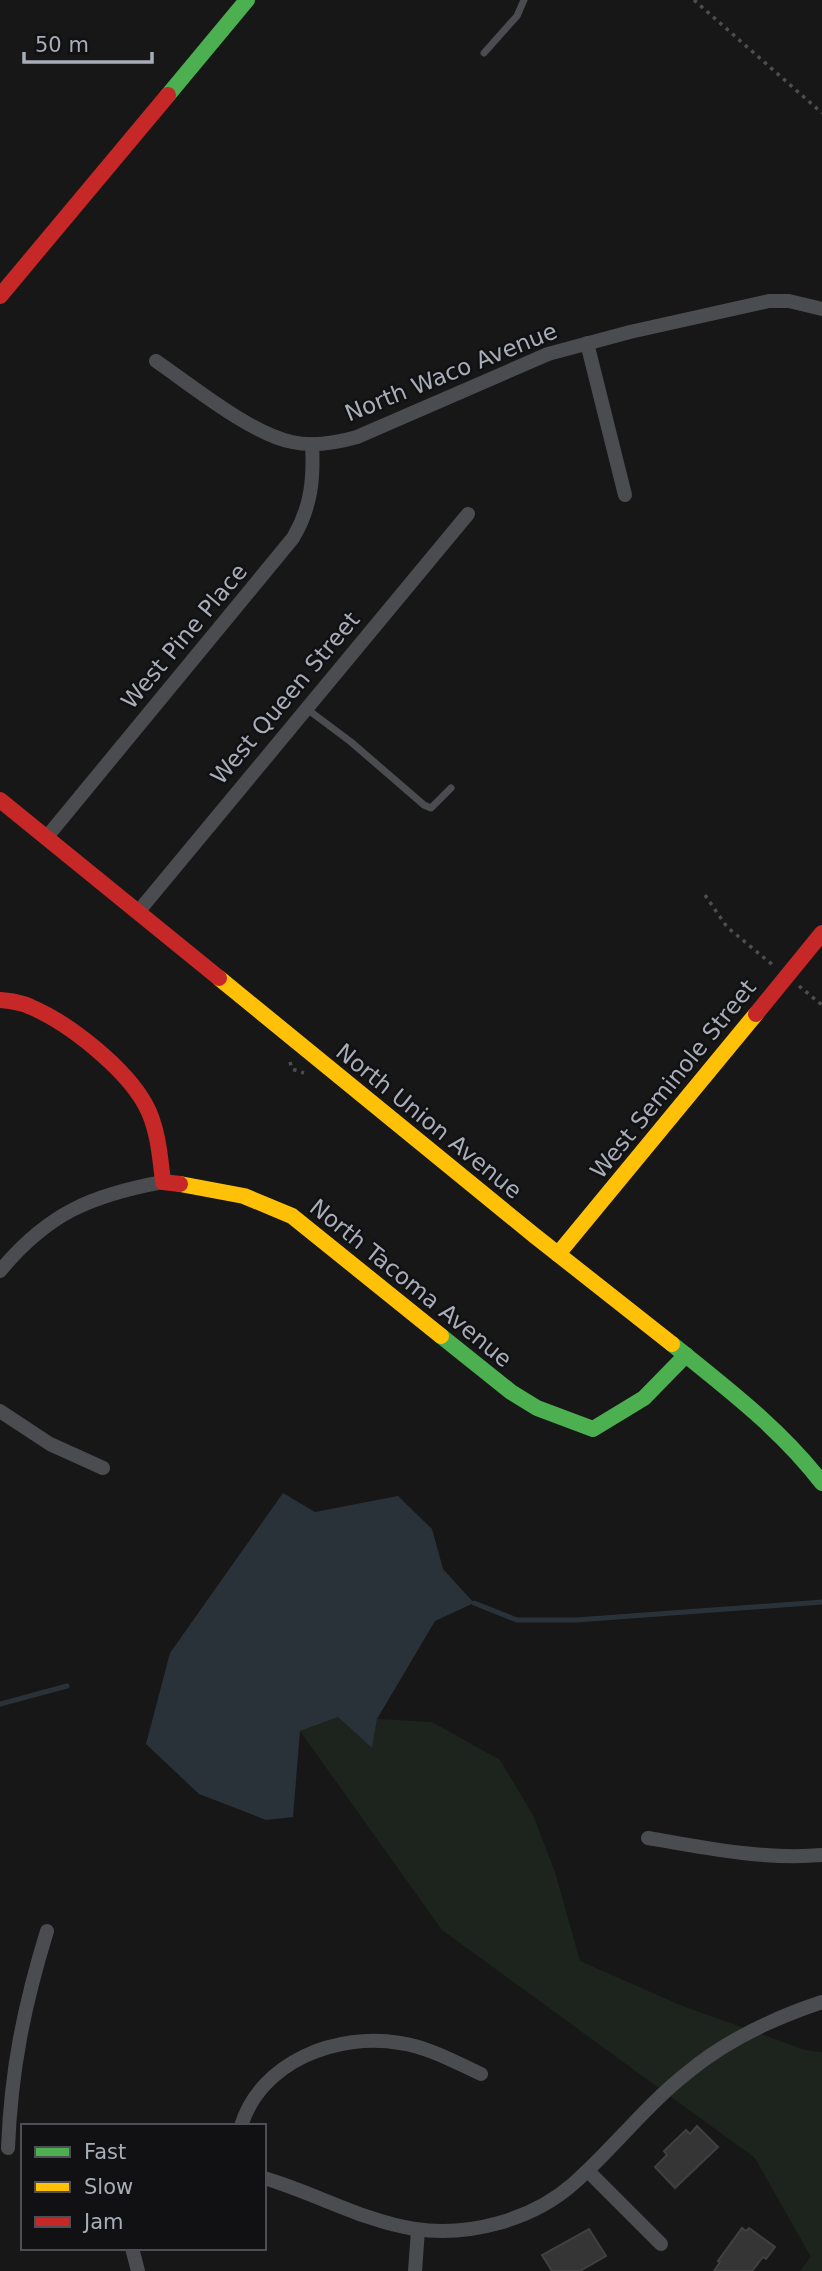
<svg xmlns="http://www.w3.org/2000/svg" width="822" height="2271" font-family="'DejaVu Sans',sans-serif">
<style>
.green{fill:#1d241e}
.water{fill:#2a3239}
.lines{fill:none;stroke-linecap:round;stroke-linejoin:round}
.stream{stroke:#2a3239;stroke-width:5}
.building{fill:#353536;stroke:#3f4043;stroke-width:2}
.path{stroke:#4d4e52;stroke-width:3.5;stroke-dasharray:3.5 5;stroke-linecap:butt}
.lane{stroke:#4b4c50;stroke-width:7}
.street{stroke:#4b4c50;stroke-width:14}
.fast{stroke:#4caf50;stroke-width:16}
.slow{stroke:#ffc107;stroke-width:16}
.jam{stroke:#c62828;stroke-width:16}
.labels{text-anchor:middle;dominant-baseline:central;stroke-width:5;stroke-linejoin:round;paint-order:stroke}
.street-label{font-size:23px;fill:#a8adb8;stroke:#111113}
</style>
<rect width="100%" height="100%" fill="#171717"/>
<path class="green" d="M338,1717L372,1748L377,1719L432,1722L500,1760L533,1815L555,1872L580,1961L680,2005L805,2050L822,2052V2271H800L811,2257L755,2158L442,1930L300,1731Z"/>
<path class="water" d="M283,1493L315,1512L398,1496L432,1529L443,1569L474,1603L435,1621L377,1719L372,1748L338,1717L300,1731L293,1817L266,1820L199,1794L146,1744L170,1653Z"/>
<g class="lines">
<g class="stream">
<path d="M474,1603L517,1620H576L822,1602"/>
<path d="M0,1704L67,1686"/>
</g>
</g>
<g class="building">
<path d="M697,2126L718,2147L675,2188L655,2167L667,2155L664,2151L686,2130L690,2134Z"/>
<path d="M742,2228L746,2231L749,2228L775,2247L766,2259L763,2257L752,2271H714L720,2262L718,2261Z"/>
<path d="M589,2229L606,2256L580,2271H552L542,2255Z"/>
</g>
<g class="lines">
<g class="path">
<path d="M694,0L822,113"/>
<path d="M705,895L727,927L774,966"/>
<path d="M799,986L822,1005"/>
<path d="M290,1062L292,1069L304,1073"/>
</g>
<g class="lane">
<path d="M484,53L517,16L524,0"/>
<path d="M307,709L351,742L424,805L431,808L451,788"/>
</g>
<g class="street">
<path d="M587,343L625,495"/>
<path d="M156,361C191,385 251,434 292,442C314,447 336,443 357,437L548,354L630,332L769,301H789L822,309"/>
<path d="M46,838L293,538C311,508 314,479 312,444"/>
<path d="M138,912L468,514"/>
<path d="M0,1271C48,1213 92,1195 163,1182"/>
<path d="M0,1411L50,1444L103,1468"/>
<path d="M648,1838C705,1848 764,1860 822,1855"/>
<path d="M241,2126C261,2061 338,2032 400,2043C428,2047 455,2062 481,2074"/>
<path d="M8,2148C11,2070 24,2006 47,1931"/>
<path d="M588,2171L661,2244"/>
<path d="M264,2178C315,2193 363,2221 415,2229C469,2237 532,2220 573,2184C613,2149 645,2106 687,2073C726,2040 774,2018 822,2002"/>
<path d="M132,2248L138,2271"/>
<path d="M415,2271L418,2230"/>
</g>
<g class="fast">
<path d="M168,95L247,0"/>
<path d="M441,1336L511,1392L537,1408L593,1429L644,1398L686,1355"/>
<path d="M672,1344C725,1387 781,1429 822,1483"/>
</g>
<g class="slow">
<path d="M219,978L535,1236L672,1344"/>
<path d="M180,1184L244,1196L292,1216L441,1336"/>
<path d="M558,1254L756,1014"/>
</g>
<g class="jam">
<path d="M0,296L168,95"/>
<path d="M0,800L219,978"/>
<path d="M0,1000C11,1001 21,1002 31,1007C69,1023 125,1068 145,1104C158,1127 160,1156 163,1182L180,1184"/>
<path d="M756,1014L822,933"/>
</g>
</g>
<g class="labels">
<g class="street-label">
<text transform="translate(451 372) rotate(-22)">North Waco Avenue</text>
<text transform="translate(184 636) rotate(-50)">West Pine Place</text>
<text transform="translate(285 698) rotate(-50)">West Queen Street</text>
<text transform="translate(673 1079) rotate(-51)">West Seminole Street</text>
<text transform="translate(429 1121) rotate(39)">North Union Avenue</text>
<text transform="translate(411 1283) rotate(39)">North Tacoma Avenue</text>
</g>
</g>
<rect x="21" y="2124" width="245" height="126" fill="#111113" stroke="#4d4f55" stroke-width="2"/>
<rect x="35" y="2147" width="35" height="10" fill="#4caf50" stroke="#4d4f55" stroke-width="2"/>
<text x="84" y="2159" font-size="21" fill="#a8adb8">Fast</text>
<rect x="35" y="2182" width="35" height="10" fill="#ffc107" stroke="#4d4f55" stroke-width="2"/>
<text x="84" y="2194" font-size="21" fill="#a8adb8">Slow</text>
<rect x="35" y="2217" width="35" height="10" fill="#c62828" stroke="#4d4f55" stroke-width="2"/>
<text x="84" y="2229" font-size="21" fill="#a8adb8">Jam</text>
<path d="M24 52v10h128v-10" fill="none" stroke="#a8adb8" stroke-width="3.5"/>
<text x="35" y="52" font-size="21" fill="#a8adb8" stroke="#111113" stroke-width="5" paint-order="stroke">50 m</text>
</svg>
